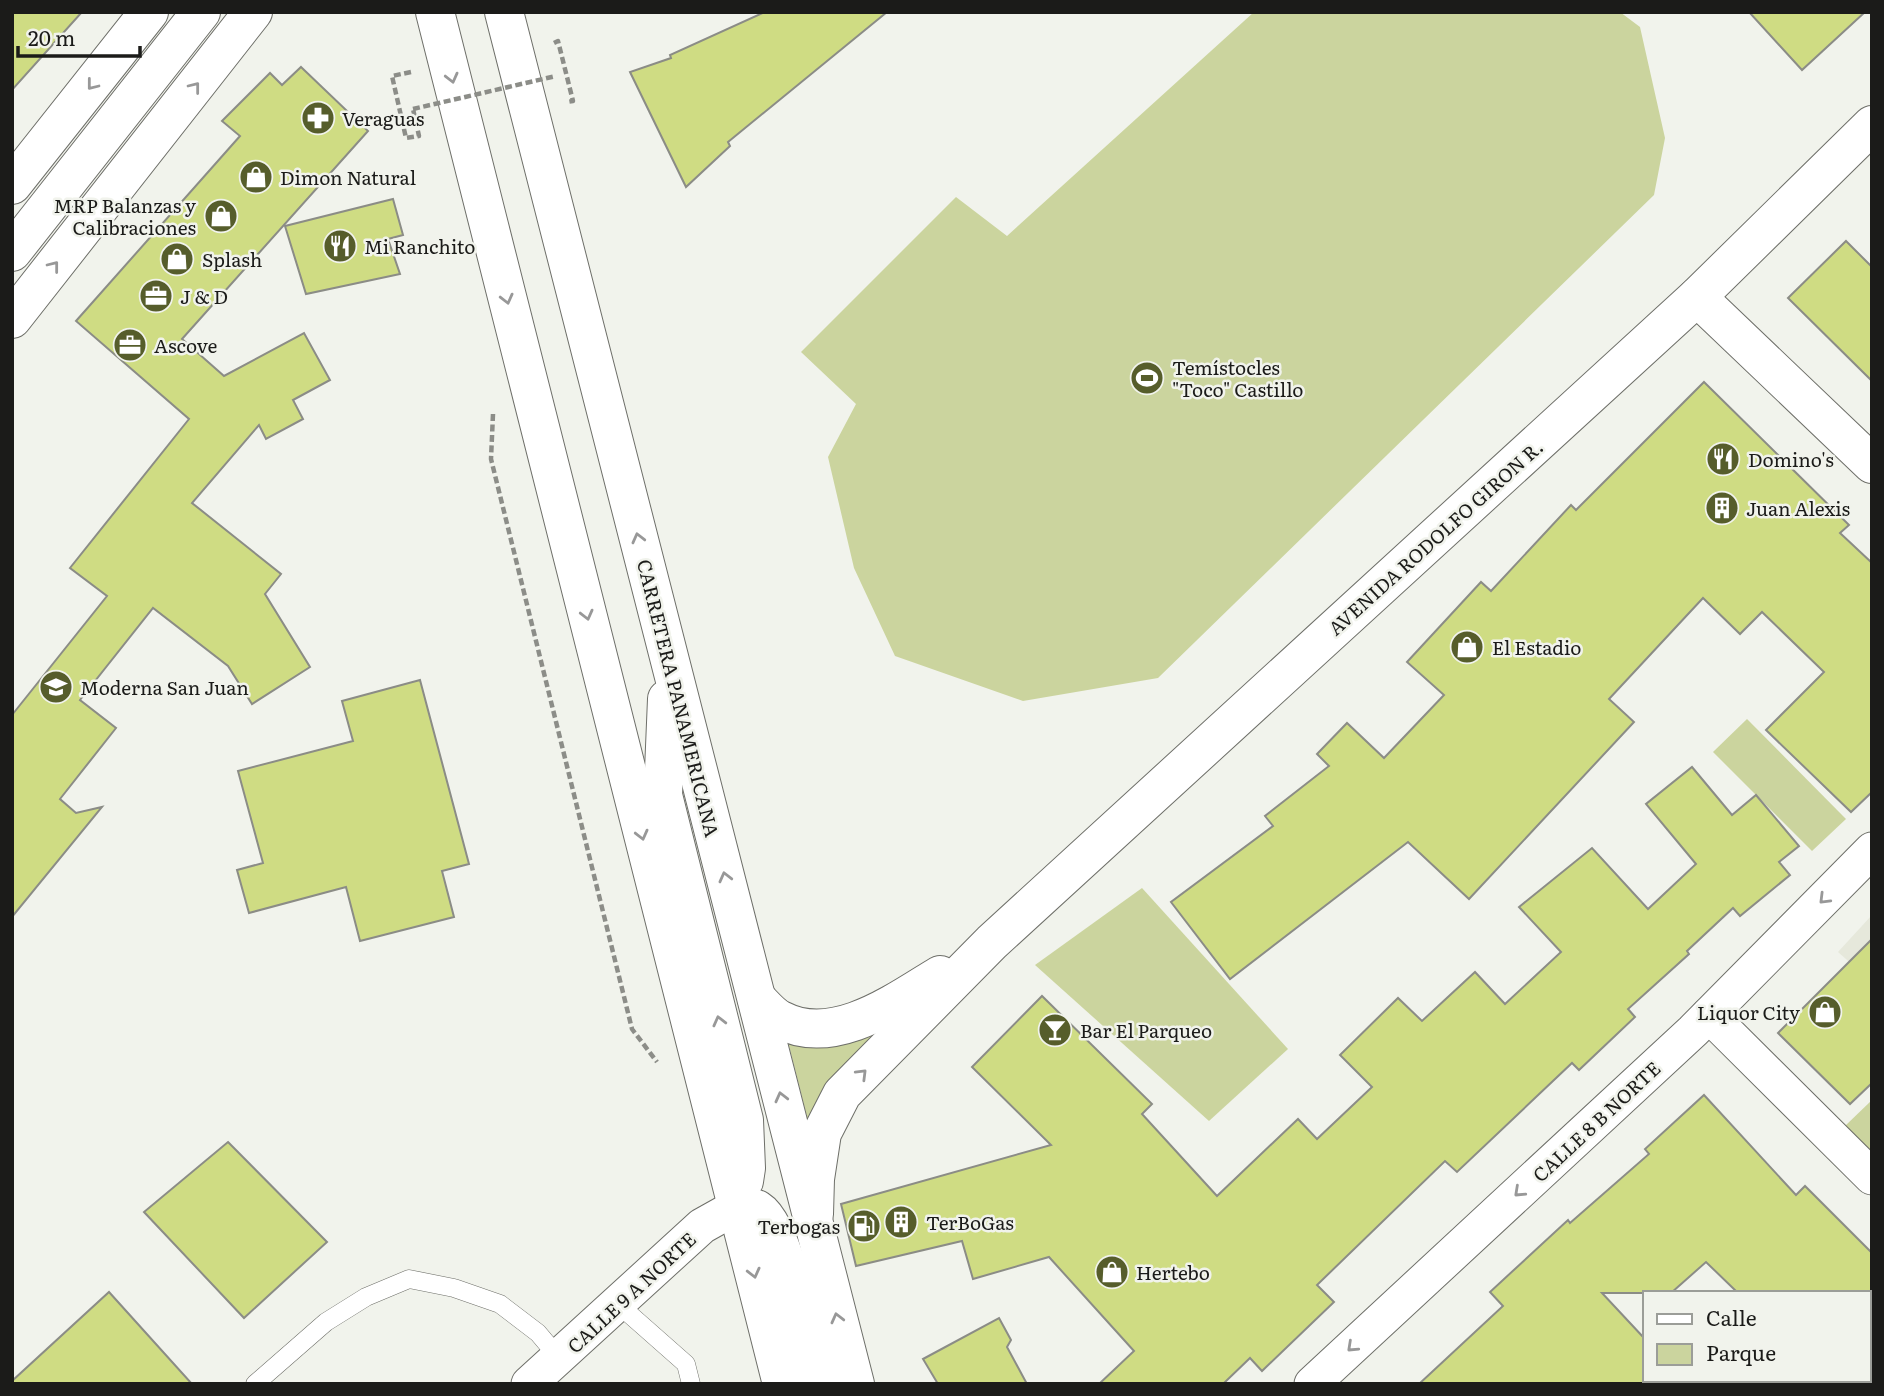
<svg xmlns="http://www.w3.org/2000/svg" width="1884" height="1396" font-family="Literata,serif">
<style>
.built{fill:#e6e8db}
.green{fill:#cbd49e}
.building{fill:#cfdc83;stroke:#8b8c86;stroke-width:2}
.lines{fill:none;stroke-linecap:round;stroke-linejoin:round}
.lane-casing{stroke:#6e6f69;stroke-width:19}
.street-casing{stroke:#6e6f69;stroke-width:37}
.secondary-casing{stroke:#6e6f69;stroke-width:40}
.primary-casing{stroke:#6e6f69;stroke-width:40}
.highway-casing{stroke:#6e6f69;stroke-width:40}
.path{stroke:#8c8d88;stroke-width:4.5;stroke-dasharray:7 3.5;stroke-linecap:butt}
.lane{stroke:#fff;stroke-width:18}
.street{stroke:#fff;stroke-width:35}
.secondary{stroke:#fff;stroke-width:38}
.primary{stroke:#fff;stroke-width:38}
.highway{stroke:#fff;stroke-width:38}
.path-bridge{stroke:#8c8d88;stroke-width:4.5;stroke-dasharray:7 3.5;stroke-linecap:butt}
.oneway{stroke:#989898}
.labels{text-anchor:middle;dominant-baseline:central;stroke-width:5;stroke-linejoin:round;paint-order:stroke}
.poi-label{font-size:19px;fill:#1b1b19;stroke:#f1f3ec;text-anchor:start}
.street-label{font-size:19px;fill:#1b1b19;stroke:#f1f3ec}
</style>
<rect width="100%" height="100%" fill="#f1f3ec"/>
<path class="built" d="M1872,915V982L1838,952Z"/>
<g class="green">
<path d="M1254,12H1620L1640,27L1665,138L1654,195L1158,678L1023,701L895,656L854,568L828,457L856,404L801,352L956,197L1007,236Z"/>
<path d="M1747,719L1846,819L1812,851L1713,752Z"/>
<path d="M1142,888L1288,1049L1209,1121L1035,965Z"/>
<path d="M897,1018L809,1125L786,1034Z"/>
<path d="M1872,1100V1152L1845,1126Z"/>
</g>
<g class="building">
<path d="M12,12H82L12,90Z"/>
<path d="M765,12H887L728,142L730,146L686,187L630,72L671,58L670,55Z"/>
<path d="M1749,12H1865L1802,70Z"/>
<path d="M301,67L368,131L182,339L224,376L304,333L330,380L293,400L303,419L266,439L259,425L192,503L281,574L265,594L310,667L252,704L228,666L153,608L80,700L116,728L60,799L76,813L102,807L12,917V715L107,596L70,568L189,419L76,321L240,136L222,121L270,73L282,85Z"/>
<path d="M393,199L403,235L388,239L400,274L306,294L285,226Z"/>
<path d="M1846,241L1872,267V381L1788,298Z"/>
<path d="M1704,382L1849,525L1840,533L1872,563V792L1851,812L1766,730L1824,672L1762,612L1740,634L1703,598L1609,699L1634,722L1469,899L1408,842L1230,979L1171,902L1273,826L1265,816L1329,766L1317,754L1347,723L1384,758L1444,695L1407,662L1481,582L1491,591L1571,505L1576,510Z"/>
<path d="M420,680L469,864L442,871L454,917L360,941L346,887L249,913L237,870L263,863L238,771L353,741L342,701Z"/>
<path d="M1692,767L1732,815L1756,795L1799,846L1779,862L1790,875L1740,916L1733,908L1687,951L1689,954L1628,1009L1635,1017L1579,1070L1572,1063L1457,1172L1445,1161L1317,1285L1334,1302L1262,1371L1250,1358L1223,1384H1099L1134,1351L1049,1257L973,1279L962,1241L856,1266L841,1204L1051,1145L972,1067L1042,996L1152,1104L1142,1114L1217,1196L1298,1119L1317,1139L1372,1087L1340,1055L1398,998L1422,1021L1475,972L1505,1004L1561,952L1519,907L1592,848L1648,909L1696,864L1646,804Z"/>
<path d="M1872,939V1083L1850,1104L1778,1033Z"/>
<path d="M1704,1095L1796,1195L1805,1186L1872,1253V1293H1738L1706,1262L1671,1293H1602L1644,1338V1384H1419L1503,1306L1490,1292L1568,1220L1570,1223L1649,1154L1645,1149Z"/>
<path d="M228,1142L327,1242L244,1318L144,1212Z"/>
<path d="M109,1292L192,1384H12V1381Z"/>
<path d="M999,1318L1011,1340L1007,1347L1027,1384H938L923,1359Z"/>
</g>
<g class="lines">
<defs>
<g id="lane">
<path d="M618,1304L686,1364L691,1384"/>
<path d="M255,1384L326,1322L366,1297L409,1279L454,1288L500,1304L538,1333L559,1358"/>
</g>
<g id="street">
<path d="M1709,1015L1872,1177"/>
<path d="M529,1384L702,1226L736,1207"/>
<path d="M1312,1384L1693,1031L1872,850"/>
</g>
<g id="secondary">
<path d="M1697,297L1872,464"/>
<path d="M757,999C764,1006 772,1016 781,1020C834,1048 897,1001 940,975"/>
<path d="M814,1214L815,1179L822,1133L842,1094L992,942L1697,297L1872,125"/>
</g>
<path id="primary" d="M12,252L201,12"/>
<g id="highway">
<path d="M435,12L782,1384"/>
<path d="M504,12L855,1384"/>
<path d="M12,185L149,12"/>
<path d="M12,319L253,12"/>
<path d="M667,699L663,795L744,1120L746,1168L744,1181"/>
<path d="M736,1207C743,1207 752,1206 758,1210C785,1227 808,1349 818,1384"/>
</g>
</defs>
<use href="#lane" class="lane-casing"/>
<use href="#street" class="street-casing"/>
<use href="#secondary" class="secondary-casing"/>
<use href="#primary" class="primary-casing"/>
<use href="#highway" class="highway-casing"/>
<g class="path">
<path d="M554,43L558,41L573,101L567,102"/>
<path d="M411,72L392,76L406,138L419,136L413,109"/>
<path d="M493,414L491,459L632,1029L657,1062"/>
</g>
<use href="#lane" class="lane"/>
<use href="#street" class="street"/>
<use href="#secondary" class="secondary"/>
<use href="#primary" class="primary"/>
<use href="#highway" class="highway"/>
<path class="path-bridge" d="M413,109L556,76"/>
</g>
<defs><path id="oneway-chevron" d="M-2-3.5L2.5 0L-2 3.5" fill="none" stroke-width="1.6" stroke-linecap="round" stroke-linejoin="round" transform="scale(1.75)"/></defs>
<g class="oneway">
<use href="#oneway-chevron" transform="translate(452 78) rotate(76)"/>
<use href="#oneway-chevron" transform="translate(92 85) rotate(128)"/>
<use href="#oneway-chevron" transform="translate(195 87) rotate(-52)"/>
<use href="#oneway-chevron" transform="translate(54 266) rotate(-52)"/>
<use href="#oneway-chevron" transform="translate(507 299) rotate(76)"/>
<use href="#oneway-chevron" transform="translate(638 538) rotate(-104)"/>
<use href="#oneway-chevron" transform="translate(587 615) rotate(76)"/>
<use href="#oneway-chevron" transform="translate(642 835) rotate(76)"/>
<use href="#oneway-chevron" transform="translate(725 877) rotate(-104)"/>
<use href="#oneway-chevron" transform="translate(1824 899) rotate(135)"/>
<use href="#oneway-chevron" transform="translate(719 1021) rotate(-104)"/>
<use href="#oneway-chevron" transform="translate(862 1074) rotate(-45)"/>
<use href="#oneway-chevron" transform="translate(781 1097) rotate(-104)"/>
<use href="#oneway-chevron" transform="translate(1519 1192) rotate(137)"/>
<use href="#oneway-chevron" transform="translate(754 1273) rotate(76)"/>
<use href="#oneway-chevron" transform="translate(837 1318) rotate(-104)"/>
<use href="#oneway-chevron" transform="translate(1352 1347) rotate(137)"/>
</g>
<defs>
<symbol id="pharmacy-disc" viewBox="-11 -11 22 22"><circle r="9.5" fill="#565d2b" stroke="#f1f3ec"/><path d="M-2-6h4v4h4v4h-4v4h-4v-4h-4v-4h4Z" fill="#fff"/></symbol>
<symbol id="shop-disc" viewBox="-11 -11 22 22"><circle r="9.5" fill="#565d2b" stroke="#f1f3ec"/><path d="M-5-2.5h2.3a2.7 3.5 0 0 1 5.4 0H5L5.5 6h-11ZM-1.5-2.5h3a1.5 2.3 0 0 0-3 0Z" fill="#fff"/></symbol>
<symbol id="restaurant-disc" viewBox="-11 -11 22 22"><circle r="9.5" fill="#565d2b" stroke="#f1f3ec"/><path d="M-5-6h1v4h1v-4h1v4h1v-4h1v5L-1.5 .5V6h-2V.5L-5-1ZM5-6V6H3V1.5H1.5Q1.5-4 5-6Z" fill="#fff"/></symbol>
<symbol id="office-disc" viewBox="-11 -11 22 22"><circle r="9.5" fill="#565d2b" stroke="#f1f3ec"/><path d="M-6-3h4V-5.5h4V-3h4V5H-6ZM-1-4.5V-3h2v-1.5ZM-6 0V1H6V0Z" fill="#fff"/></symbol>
<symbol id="stadium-disc" viewBox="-11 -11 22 22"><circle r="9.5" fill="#565d2b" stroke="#f1f3ec"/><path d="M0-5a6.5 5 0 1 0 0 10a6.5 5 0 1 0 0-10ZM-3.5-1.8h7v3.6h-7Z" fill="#fff"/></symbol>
<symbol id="building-disc" viewBox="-11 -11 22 22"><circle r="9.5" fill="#565d2b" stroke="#f1f3ec"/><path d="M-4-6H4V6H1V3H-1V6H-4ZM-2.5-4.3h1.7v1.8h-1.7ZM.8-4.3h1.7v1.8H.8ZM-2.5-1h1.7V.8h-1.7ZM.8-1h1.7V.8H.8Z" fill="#fff"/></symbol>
<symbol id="school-disc" viewBox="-11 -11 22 22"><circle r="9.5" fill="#565d2b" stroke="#f1f3ec"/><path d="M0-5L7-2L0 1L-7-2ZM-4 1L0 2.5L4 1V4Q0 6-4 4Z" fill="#fff"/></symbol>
<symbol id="bar-disc" viewBox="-11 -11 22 22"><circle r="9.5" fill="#565d2b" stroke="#f1f3ec"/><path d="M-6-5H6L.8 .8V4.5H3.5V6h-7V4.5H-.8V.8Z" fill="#fff"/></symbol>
<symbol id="fuel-disc" viewBox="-11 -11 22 22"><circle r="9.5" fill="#565d2b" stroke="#f1f3ec"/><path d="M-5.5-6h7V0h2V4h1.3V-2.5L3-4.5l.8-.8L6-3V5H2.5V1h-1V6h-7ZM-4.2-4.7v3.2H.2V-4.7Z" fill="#fff"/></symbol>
</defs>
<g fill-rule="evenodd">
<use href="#pharmacy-disc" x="299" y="99" width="38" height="38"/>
<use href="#shop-disc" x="237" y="158" width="38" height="38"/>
<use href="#shop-disc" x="202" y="197" width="38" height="38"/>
<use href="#restaurant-disc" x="321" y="227" width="38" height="38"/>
<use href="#shop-disc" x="158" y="240" width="38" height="38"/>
<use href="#office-disc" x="137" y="277" width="38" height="38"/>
<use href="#office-disc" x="111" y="326" width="38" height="38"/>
<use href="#stadium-disc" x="1128" y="359" width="38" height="38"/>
<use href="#restaurant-disc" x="1704" y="440" width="38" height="38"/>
<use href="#building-disc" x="1703" y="489" width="38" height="38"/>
<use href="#shop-disc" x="1448" y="628" width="38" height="38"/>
<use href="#school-disc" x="37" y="668" width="38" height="38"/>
<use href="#shop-disc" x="1806" y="993" width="38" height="38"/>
<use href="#bar-disc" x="1036" y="1011" width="38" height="38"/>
<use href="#building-disc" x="882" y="1203" width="38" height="38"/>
<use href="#fuel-disc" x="845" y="1207" width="38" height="38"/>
<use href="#shop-disc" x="1093" y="1253" width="38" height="38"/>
</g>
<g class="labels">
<g class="poi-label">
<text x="342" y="118">Veraguas</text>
<text x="280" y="177">Dimon Natural</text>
<text x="196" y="205" text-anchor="end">MRP Balanzas y<tspan x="196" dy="22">Calibraciones</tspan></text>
<text x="364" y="246">Mi Ranchito</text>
<text x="202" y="259">Splash</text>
<text x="180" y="296">J &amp; D</text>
<text x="154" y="345">Ascove</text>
<text x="1172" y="367">Temístocles<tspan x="1172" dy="22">"Toco" Castillo</tspan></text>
<text x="1748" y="459">Domino's</text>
<text x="1746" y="508">Juan Alexis</text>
<text x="1492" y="647">El Estadio</text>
<text x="80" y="687">Moderna San Juan</text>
<text x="1800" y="1012" text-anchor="end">Liquor City</text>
<text x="1080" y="1030">Bar El Parqueo</text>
<text x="926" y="1222">TerBoGas</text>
<text x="840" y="1226" text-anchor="end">Terbogas</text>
<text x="1136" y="1272">Hertebo</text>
</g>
<g class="street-label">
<text transform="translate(1435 537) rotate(-42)">AVENIDA RODOLFO GIRON R.</text>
<text transform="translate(679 698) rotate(76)">CARRETERA PANAMERICANA</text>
<text transform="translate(1596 1121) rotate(-43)">CALLE 8 B NORTE</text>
<text transform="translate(631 1292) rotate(-43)">CALLE 9 A NORTE</text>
</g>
</g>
<rect width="1884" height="1396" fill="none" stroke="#1b1b19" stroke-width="28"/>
<rect x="1643" y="1291" width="228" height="91" fill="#f1f3ec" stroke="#9b9d98" stroke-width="2"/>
<rect x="1657" y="1314" width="35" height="10" fill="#ffffff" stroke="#9b9d98" stroke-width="2"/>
<text x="1706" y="1326" font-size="21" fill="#1b1b19">Calle</text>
<rect x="1657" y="1344" width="35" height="21" fill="#cbd49e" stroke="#9b9d98" stroke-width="2"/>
<text x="1706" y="1361" font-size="21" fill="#1b1b19">Parque</text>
<path d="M18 46v10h122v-10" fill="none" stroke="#1b1b19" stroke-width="3.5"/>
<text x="28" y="46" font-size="21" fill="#1b1b19" stroke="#f1f3ec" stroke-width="5" paint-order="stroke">20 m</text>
</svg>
